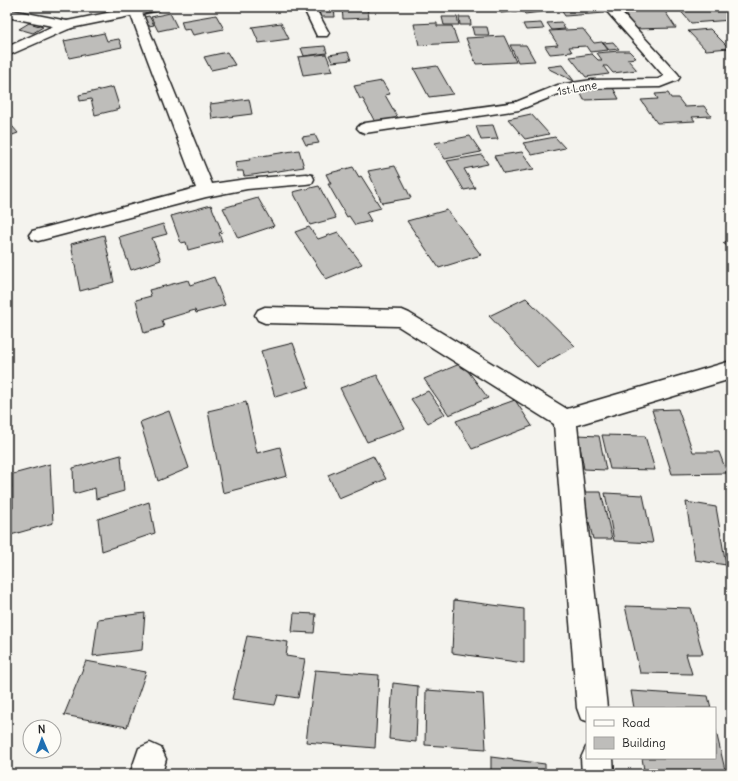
<svg xmlns="http://www.w3.org/2000/svg" width="738" height="781" font-family="Delius,sans-serif">
<style>
.building{fill:#bebdba;stroke:#1c1c1c}
.lines{fill:none;stroke-linecap:round;stroke-linejoin:round}
.minor-casing{stroke:#1c1c1c;stroke-width:3}
.tertiary-casing{stroke:#1c1c1c;stroke-width:3}
.minor{fill:#fdfcf7;fill-rule:evenodd}
.tertiary{fill:#fdfcf7;fill-rule:evenodd}
.labels{text-anchor:middle;dominant-baseline:central;stroke-width:3.5;stroke-linejoin:round;paint-order:stroke}
.far-street-label{font-size:11px;fill:#1c1c1c;stroke:#fdfcf7}
</style>
<rect width="100%" height="100%" fill="#f4f3ee"/>
<filter id="ink" filterUnits="userSpaceOnUse"><feTurbulence type="fractalNoise" baseFrequency=".025" numOctaves="2"/><feDisplacementMap in="SourceGraphic" scale="8" xChannelSelector="R" yChannelSelector="G"/><feConvolveMatrix kernelMatrix="1 2 1 2 8 2 1 2 1" color-interpolation-filters="sRGB"/></filter>
<g filter="url(#ink)">
<g class="building">
<path d="M317,7H337V9H334L335,17H320L319,9H317Z"/>
<path d="M367,7L369,18L343,19L342,8Z"/>
<path d="M496,7H517L520,11L501,13Z"/>
<path d="M519,7H552L555,10L525,14Z"/>
<path d="M559,7H600L605,13L565,16Z"/>
<path d="M677,7H731V20L691,23Z"/>
<path d="M623,10H664L676,28L634,29Z"/>
<path d="M170,13L177,27L158,31L151,17Z"/>
<path d="M216,15L224,29L193,35L190,29L184,30L181,21Z"/>
<path d="M149,16L154,25L144,27L140,18Z"/>
<path d="M442,17H457L459,25H444Z"/>
<path d="M459,17H470L471,25H460Z"/>
<path d="M561,22L565,29L552,30L547,23Z"/>
<path d="M29,23L43,27L33,33L19,29Z"/>
<path d="M281,23L289,39L259,43L252,27Z"/>
<path d="M437,23V26H452L458,43L419,45L414,24Z"/>
<path d="M541,23L544,29L526,30L523,24Z"/>
<path d="M472,27H487L489,35H474Z"/>
<path d="M583,29L594,43L602,42L608,50L590,52L586,46L569,47L572,52L550,54L545,46L558,45L549,31Z"/>
<path d="M710,29L729,48L706,50L688,31Z"/>
<path d="M104,33L107,41L119,39L122,47L69,58L64,41Z"/>
<path d="M504,36L516,62L476,64L466,38Z"/>
<path d="M613,42L619,49L609,50L603,43Z"/>
<path d="M510,45H526L535,61L518,62Z"/>
<path d="M325,46L327,53L304,56L301,48Z"/>
<path d="M619,51H629L636,58L627,59L637,70L613,73L607,66H603L609,74L586,77L570,57L592,54L598,60H602L597,53Z"/>
<path d="M227,52L235,65L211,70L204,57Z"/>
<path d="M348,52L351,60L332,62L329,55Z"/>
<path d="M326,54L333,71L303,75L298,57Z"/>
<path d="M562,65L574,81L551,70L547,67Z"/>
<path d="M437,66L453,94L429,97L414,69Z"/>
<path d="M382,81L390,94L385,95L398,118L375,122L363,99H360L354,86Z"/>
<path d="M612,86L619,99L584,100L578,88Z"/>
<path d="M113,87L120,109L95,115L91,99L80,101L79,95Z"/>
<path d="M668,93L671,98H678L685,107L704,106L711,116L692,117L695,121L657,123L641,100L658,99L655,94Z"/>
<path d="M249,99L252,114L212,119L210,104Z"/>
<path d="M531,114L549,134L525,139L508,119Z"/>
<path d="M7,120L18,133L7,137Z"/>
<path d="M493,125L498,139L481,140L476,126Z"/>
<path d="M315,135L319,143L306,145L302,137Z"/>
<path d="M470,136L481,152L445,159L435,143Z"/>
<path d="M555,137L565,148L532,155L523,143Z"/>
<path d="M299,150L304,167L253,175L244,176L243,171H237L235,162L250,160L249,158Z"/>
<path d="M522,152L534,169L504,174L494,156Z"/>
<path d="M482,155L488,164L464,169L475,188L464,190L447,161Z"/>
<path d="M395,166L411,198L382,203L368,171Z"/>
<path d="M353,167L359,177L361,176L381,208L366,212L371,221L355,225L349,216L347,217L328,184H331L326,174Z"/>
<path d="M319,186L336,218L310,225L293,192Z"/>
<path d="M258,198L274,226L238,238L223,208Z"/>
<path d="M211,205L222,232L219,233L222,241L188,250L186,242L181,243L171,216Z"/>
<path d="M447,210L481,255L439,268L407,221Z"/>
<path d="M163,224L167,234L152,238L161,260L131,270L119,237Z"/>
<path d="M309,227L318,239L338,232L362,264L326,279L295,232Z"/>
<path d="M104,235L114,282L80,291L71,244Z"/>
<path d="M731,239V249L723,243Z"/>
<path d="M214,277L225,305L196,313L195,310L162,320L164,327L144,333L136,300L151,296L149,290L188,280L190,285Z"/>
<path d="M526,298L575,346L537,367L489,316Z"/>
<path d="M293,343L309,387L275,397L261,351Z"/>
<path d="M462,363L488,398L449,415L424,379Z"/>
<path d="M377,375L405,428L367,442L340,388Z"/>
<path d="M428,391L445,414L428,423L411,399Z"/>
<path d="M515,400L532,426L472,449L456,421Z"/>
<path d="M246,402L257,453L280,447L287,476L223,493L208,411Z"/>
<path d="M678,409L693,452H719L727,473L672,474L652,410Z"/>
<path d="M169,411L189,468L158,481L140,422Z"/>
<path d="M578,435L599,436L606,470L584,469Z"/>
<path d="M602,435L645,436L655,470L610,469Z"/>
<path d="M121,455L124,491L96,499L95,488L74,494L73,468Z"/>
<path d="M373,456L386,479L339,499L328,475Z"/>
<path d="M50,464L53,523L7,536V509L13,508V474Z"/>
<path d="M10,468L11,488L7,490V469Z"/>
<path d="M582,492H601L612,539H593Z"/>
<path d="M605,493L643,495L653,543L614,541Z"/>
<path d="M149,502L155,533L102,551L98,519Z"/>
<path d="M686,502L716,507L726,565L695,560Z"/>
<path d="M454,600L524,609V663L452,653Z"/>
<path d="M625,606L690,608L703,654H686L692,674L640,673Z"/>
<path d="M145,613L142,650L93,656L98,619Z"/>
<path d="M294,613L316,614L314,633L292,632Z"/>
<path d="M247,636L288,642L286,656L305,659L298,698L278,695L275,705L232,699Z"/>
<path d="M86,661L146,672L127,727L64,715Z"/>
<path d="M315,670L379,675L375,748L306,742Z"/>
<path d="M393,683L418,686L416,742L389,739Z"/>
<path d="M426,690L483,694L486,749L425,745Z"/>
<path d="M631,691L708,696L711,708H634Z"/>
<path d="M715,727L726,774H697L644,770L642,758H715Z"/>
<path d="M491,757L545,764V774H491Z"/>
</g>
<g class="lines">
<defs>
<g id="minor">
<path d="M131,7H138L141,10L212,184L247,179L306,174L312,175L314,179L312,183L306,184L247,189L206,197L38,241L32,239L29,235L32,231L196,188L129,10Z"/>
<path d="M306,7H318V13L329,33L327,36H317L306,13Z"/>
<path d="M603,7H616L678,74L680,77L678,80L660,87L592,88L561,93L519,110L365,133L360,131L357,128L360,125L365,123L516,102L558,85L592,80L658,79L664,76Z"/>
<path d="M7,9L72,22L73,25L72,28L67,29L7,17Z"/>
<path d="M265,307L402,310L409,313L567,409L731,361V379L577,425L607,708H587V721L581,719L577,708L554,424L398,326L265,323L258,320L255,315L258,310Z"/>
<path d="M150,743L161,748L166,759L162,774H130L139,748Z"/>
<path d="M586,747L587,758H613L614,774H582L581,758Z"/>
</g>
<path id="tertiary" d="M137,7H161L159,10L155,11L71,28L7,56V47L62,22Z"/>
</defs>
<use href="#minor" class="minor-casing"/>
<use href="#tertiary" class="tertiary-casing"/>
<use href="#minor" class="minor"/>
<use href="#tertiary" class="tertiary"/>
</g>
</g>
<g class="labels">
<g class="far-street-label">
<text transform="translate(577 88) rotate(-10)">1st Lane</text>
</g>
</g>
<rect width="738" height="781" fill="none" stroke="#fdfcf7" stroke-width="24"/>
<rect x="12" y="12" width="714" height="757" fill="none" stroke="#1c1c1c" stroke-width="1.5" filter="url(#ink)"/>
<rect x="586" y="707" width="130" height="52" fill="#fdfcf7" stroke="#a3a29f"/>
<rect x="594" y="720" width="20" height="6" fill="#fdfcf7" stroke="#a3a29f"/>
<text x="622" y="727" font-size="12" fill="#1c1c1c">Road</text>
<rect x="594" y="737" width="20" height="12" fill="#bebdba" stroke="#a3a29f"/>
<text x="622" y="747" font-size="12" fill="#1c1c1c">Building</text>
<g transform="translate(42 739) rotate(358)"><circle r="19" fill="#fdfcf7" stroke="#a3a29f"/>
<path d="M0-3L7 15L0 10L-7 15Z" fill="#1f6fb2"/>
<text y="-6" font-size="11" font-weight="bold" text-anchor="middle" fill="#1c1c1c">N</text>
</g>
</svg>
